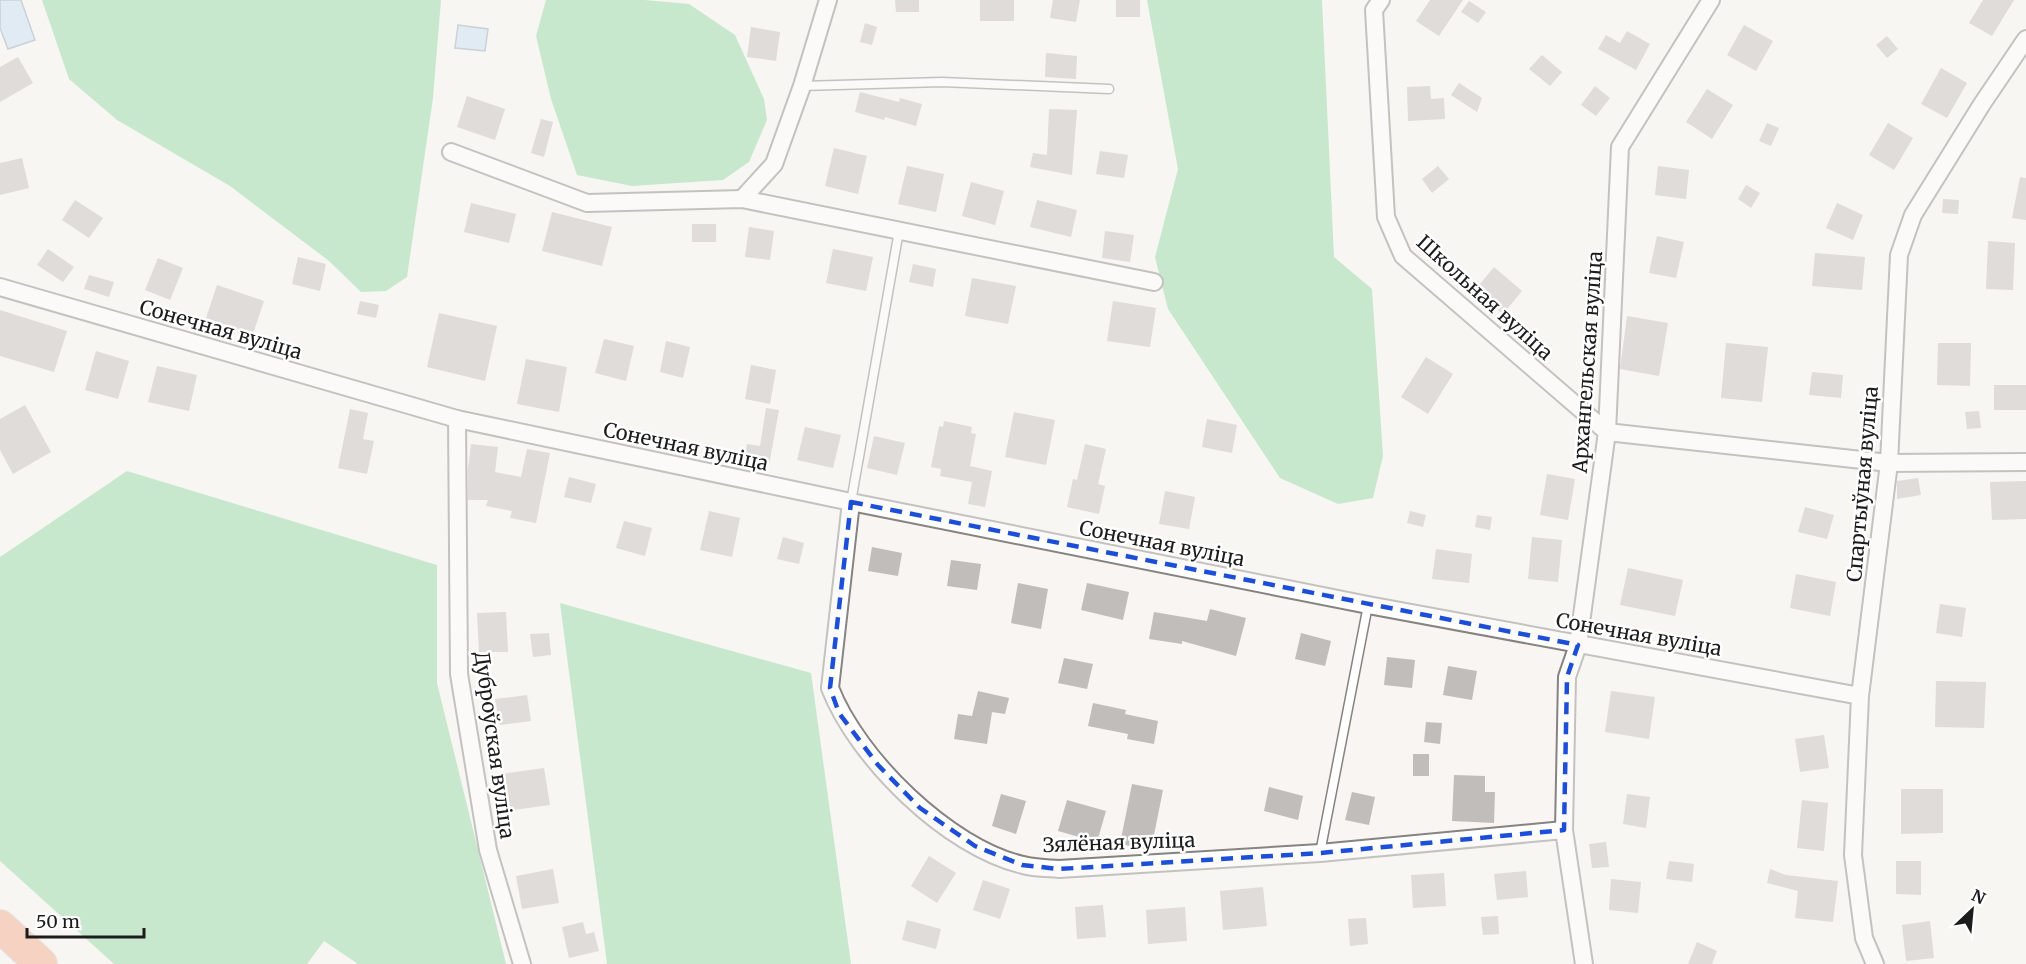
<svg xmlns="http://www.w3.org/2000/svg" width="2026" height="964" font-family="Merriweather,serif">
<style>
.forest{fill:#8ed8a2}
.water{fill:#c6def7;stroke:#93a4b5;stroke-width:1.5}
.building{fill:#c0bdbb}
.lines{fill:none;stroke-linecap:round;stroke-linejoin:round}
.lane-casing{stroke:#868381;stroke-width:11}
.street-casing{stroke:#868381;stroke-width:20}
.highway-casing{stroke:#d2d2d2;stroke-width:34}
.lane{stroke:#fff;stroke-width:8}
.street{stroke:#fff;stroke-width:16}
.highway{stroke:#f4a687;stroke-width:32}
.marked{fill:none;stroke:#1d4ed8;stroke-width:4.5;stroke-dasharray:12 8;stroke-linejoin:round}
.labels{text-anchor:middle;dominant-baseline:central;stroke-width:5;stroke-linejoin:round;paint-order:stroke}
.street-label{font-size:20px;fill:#1d1c1c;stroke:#fff}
</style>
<rect width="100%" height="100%" fill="#f8f5f3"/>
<g class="forest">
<path d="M42,0H441L433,98L407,277L386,291L361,292L329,261L230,186L117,120L69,79Z"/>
<path d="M546,0H645L689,4L735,35L764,99L767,120L749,162L723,180L632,186L577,175L551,99L536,36Z"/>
<path d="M1147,0H1322L1334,257L1372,289L1383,456L1373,498L1338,504L1280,478L1168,309L1155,257L1178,169Z"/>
<path d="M127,471L437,565V683L506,964H358L324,941L307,964H114L0,861V557Z"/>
<path d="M560,603L811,673L851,964H607Z"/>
</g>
<g class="water">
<path d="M0,0H21L35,40L8,49L0,28Z"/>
<path d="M458,25L488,29L485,51L455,48Z"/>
</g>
<g class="building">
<path d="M895,0H919V12H896Z"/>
<rect x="980" y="0" width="34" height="21"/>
<path d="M1053,0H1080L1076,22L1050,18Z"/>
<rect x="1116" y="0" width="24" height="17"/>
<path d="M1430,0H1463L1439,36L1416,21Z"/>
<path d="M1983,0H2014L1992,36L1969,23Z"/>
<path d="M1469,1L1486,12L1478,23L1461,12Z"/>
<path d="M865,23L877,27L872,45L860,42Z"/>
<path d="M1744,25L1773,41L1756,71L1727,55Z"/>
<path d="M751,27L780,32L776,61L747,57Z"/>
<path d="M1627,31L1650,44L1636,70L1598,49L1606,35L1620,43Z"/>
<path d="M1887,36L1898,49L1887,58L1876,45Z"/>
<path d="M1046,53L1077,56L1076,79L1045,77Z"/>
<path d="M1542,55L1562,72L1550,86L1529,69Z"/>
<path d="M18,57L33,83L0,102V67Z"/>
<path d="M1941,68L1967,83L1947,118L1921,104Z"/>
<path d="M1459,83L1482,98L1477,112L1451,95Z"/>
<path d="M1430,86L1431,99L1444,98L1445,119L1408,121L1407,87Z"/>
<path d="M1595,86L1610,98L1596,116L1581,105Z"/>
<path d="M1707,89L1733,105L1712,139L1686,122Z"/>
<path d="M860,92L899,102L900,98L922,104L916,126L885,117L884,120L855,112Z"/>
<path d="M467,96L505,109L495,140L457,127Z"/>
<path d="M1049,109L1077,110L1072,175L1030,167L1033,153L1047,155Z"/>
<path d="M541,119L553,122L544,157L531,153Z"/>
<path d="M1767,123L1779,128L1771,146L1759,141Z"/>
<path d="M1888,123L1913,138L1894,170L1869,155Z"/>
<path d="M834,148L867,156L858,194L825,186Z"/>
<path d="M1100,151L1128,155L1124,178L1096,174Z"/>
<path d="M22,158L29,188L0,195V163Z"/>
<path d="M907,166L944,174L936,212L898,204Z"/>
<path d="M1438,166L1449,179L1432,193L1422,179Z"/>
<path d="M1658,166L1689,170L1686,199L1655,195Z"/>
<path d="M2020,177L2026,178V220L2012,218Z"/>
<path d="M971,182L1004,191L995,225L962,216Z"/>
<path d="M1746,185L1760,193L1751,208L1738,199Z"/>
<path d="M1943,199L1959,200L1958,214L1942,213Z"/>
<path d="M75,200L103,218L89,238L62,220Z"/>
<path d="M1037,200L1077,210L1071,237L1030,227Z"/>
<path d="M471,203L516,214L509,243L464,232Z"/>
<path d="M1837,203L1863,215L1853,240L1826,228Z"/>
<path d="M552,212L612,227L602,266L542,251Z"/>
<rect x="692" y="224" width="24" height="18"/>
<path d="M749,227L774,231L770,260L745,257Z"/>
<path d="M1105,231L1134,235L1130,262L1102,258Z"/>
<path d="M1657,236L1684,242L1676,278L1649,273Z"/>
<path d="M1988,241L2015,243L2013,290L1986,289Z"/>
<path d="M48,249L74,267L63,282L37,265Z"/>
<path d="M833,249L873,257L866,291L826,283Z"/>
<path d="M1815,253L1865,257L1862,290L1812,286Z"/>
<path d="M298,257L326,264L320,291L292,284Z"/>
<path d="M158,258L183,268L170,300L145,290Z"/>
<path d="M913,264L936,269L933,287L909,282Z"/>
<path d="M1494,267L1522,291L1503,314L1475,290Z"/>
<path d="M89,275L114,282L109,297L84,289Z"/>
<path d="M972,278L1016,286L1008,324L965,316Z"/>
<path d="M217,285L264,301L253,334L206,318Z"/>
<path d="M360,301L379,305L376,318L357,314Z"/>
<path d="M1113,301L1156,308L1150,347L1107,341Z"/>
<path d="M0,310L67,331L54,372L0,356Z"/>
<path d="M439,313L497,326L485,381L427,367Z"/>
<path d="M1627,316L1668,323L1659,376L1620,369Z"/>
<path d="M604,339L634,346L626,381L595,373Z"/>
<path d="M666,341L690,347L683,378L660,372Z"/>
<path d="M1726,343L1768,347L1762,402L1721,398Z"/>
<path d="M1938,343H1971L1970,386L1937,385Z"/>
<path d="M96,351L129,361L118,399L85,390Z"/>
<path d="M1426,357L1453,374L1428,414L1401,397Z"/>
<path d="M526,359L567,367L559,412L517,404Z"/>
<path d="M751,365L776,370L770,404L745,399Z"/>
<path d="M157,366L197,375L189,411L148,402Z"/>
<path d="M1812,372L1843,375L1841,398L1809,395Z"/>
<rect x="1994" y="385" width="32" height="25"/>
<path d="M25,405L51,452L13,474L0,450V419Z"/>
<path d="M766,408L779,410L769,465L744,461L747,444L760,446Z"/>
<path d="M350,409L368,413L363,439L374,441L367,474L338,468Z"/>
<path d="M1979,411L1981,428L1967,429L1965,412Z"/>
<path d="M1014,412L1055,420L1046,465L1005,457Z"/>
<path d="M1207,419L1237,425L1232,453L1202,447Z"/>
<path d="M944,421L972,427L971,433L976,434L970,466L992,471L985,507L968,504L972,482L940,476L941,469L931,467L939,426L943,427Z"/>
<path d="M805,427L841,435L833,468L797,460Z"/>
<path d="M874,436L905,443L897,475L867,468Z"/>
<path d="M471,444L498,447L495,472L521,477L527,449L550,453L536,523L510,518L512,511L486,506L488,500H468V469Z"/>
<path d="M1085,444L1106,449L1098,484L1105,486L1099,514L1067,507L1073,479L1077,480Z"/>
<path d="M1547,474L1575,479L1568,520L1540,515Z"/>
<path d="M569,477L596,484L591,503L564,497Z"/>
<path d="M1918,478L1921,495L1897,499V481Z"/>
<path d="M2026,481V519L1992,520L1990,482Z"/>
<path d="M1165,491L1195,497L1189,529L1159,524Z"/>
<path d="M1805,507L1834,515L1827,539L1798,532Z"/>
<path d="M709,511L740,518L732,557L700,550Z"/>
<path d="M1410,511L1426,515L1423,527L1407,523Z"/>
<path d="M1477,515L1492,517L1490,530L1475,527Z"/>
<path d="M624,521L652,528L645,556L616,548Z"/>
<path d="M783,537L804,543L799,564L777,559Z"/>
<path d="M1532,537L1562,540L1558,582L1528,579Z"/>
<path d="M872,547L902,553L898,576L868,571Z"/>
<path d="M1436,549L1472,554L1469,583L1432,579Z"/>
<path d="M951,560L981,564L977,590L947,586Z"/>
<path d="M1628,568L1683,580L1675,616L1620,605Z"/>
<path d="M1796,574L1836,582L1830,616L1790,608Z"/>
<path d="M1018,583L1048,589L1041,629L1011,623Z"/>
<path d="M1087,583L1129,592L1123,620L1081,610Z"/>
<path d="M1940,604L1966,608L1962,637L1936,633Z"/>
<path d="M1210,609L1246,618L1236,656L1182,641V644L1149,639L1154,612L1207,621Z"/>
<path d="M506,612L508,652H479L477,613Z"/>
<path d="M549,633L551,655L533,657L530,634Z"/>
<path d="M1301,633L1331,641L1325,666L1295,659Z"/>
<path d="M1387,657L1415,660L1412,688L1384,685Z"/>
<path d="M1064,658L1093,664L1087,689L1058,683Z"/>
<path d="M1448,666L1477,671L1472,700L1443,695Z"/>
<path d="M1936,681L1986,682L1984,728L1935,727Z"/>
<path d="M978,691L1009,698L1005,714L992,712L987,744L954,739L958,714L972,716Z"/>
<path d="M1611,691L1655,697L1649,739L1605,732Z"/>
<path d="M527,695L531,721L500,725L495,699Z"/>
<path d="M1093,703L1126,710L1125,714L1158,721L1154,744L1127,739L1128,734L1088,726Z"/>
<path d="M1426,722L1442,723L1440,744L1424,742Z"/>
<path d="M1824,735L1829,768L1800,772L1795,739Z"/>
<rect x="1413" y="754" width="16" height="22"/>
<path d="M544,768L550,805L506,811L501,774Z"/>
<path d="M1454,775L1485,776V792H1495L1494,823L1452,821Z"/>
<path d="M1132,784L1163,790L1151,850L1120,844Z"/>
<path d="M1269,787L1303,796L1298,820L1264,811Z"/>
<path d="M1901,789H1943V833L1901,834Z"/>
<path d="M1352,792L1375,797L1369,825L1345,820Z"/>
<path d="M1001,794L1026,801L1016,834L992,826Z"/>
<path d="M1627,794L1650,797L1646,828L1623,824Z"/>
<path d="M1067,800L1106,811L1097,842L1058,831Z"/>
<path d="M1802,800L1828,803L1824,851L1797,848Z"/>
<path d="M1606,842L1609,867L1592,868L1589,844Z"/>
<path d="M929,856L956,873L937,903L911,886Z"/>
<path d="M1669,861L1694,864L1692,882L1666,879Z"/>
<path d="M1896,861H1921V895L1896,894Z"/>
<path d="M553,869L559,903L522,909L516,876Z"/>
<path d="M1770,869L1786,875L1838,881L1833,922L1795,918L1798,891L1767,883Z"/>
<path d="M1526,871L1528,897L1497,900L1494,874Z"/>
<path d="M1444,873L1446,906L1413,908L1411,875Z"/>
<path d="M1611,879L1641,882L1638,913L1609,910Z"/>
<path d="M983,880L1010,889L1000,919L973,910Z"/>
<path d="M1263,887L1267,926L1223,930L1220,891Z"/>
<path d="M1103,905L1106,937L1077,939L1075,907Z"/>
<path d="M1185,907L1187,941L1148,944L1146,910Z"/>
<path d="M1498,916L1499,934L1483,935L1481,917Z"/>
<path d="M1366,918L1368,944L1350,946L1348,919Z"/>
<path d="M907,920L941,929L936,949L902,940Z"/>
<path d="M1930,921L1934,958L1906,961L1902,925Z"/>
<path d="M583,922L586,934L594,932L599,951L569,958L562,927Z"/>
<path d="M1697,942L1717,951L1712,964H1688Z"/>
</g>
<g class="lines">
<defs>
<g id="lane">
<path d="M802,86L942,82L1109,89"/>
<path d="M851,502L899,231"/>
<path d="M1320,853L1368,605"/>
</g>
<g id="street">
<path d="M1381,0L1374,10L1386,217L1403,256L1607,432L1889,463L2026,462"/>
<path d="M451,152L587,203L742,199L1154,282"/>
<path d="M742,199L774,164L802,86L828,0"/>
<path d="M0,287L457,419L851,502L1368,605L1860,696"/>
<path d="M457,419L459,674L488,850L522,964"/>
<path d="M851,502L830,688C857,758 948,848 1023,865C1034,868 1047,868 1059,869L1320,853L1564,830"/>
<path d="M1584,964L1564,830L1567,677L1578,645L1607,432L1620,147L1711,0"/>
<path d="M1875,964L1864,938L1853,855L1860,696L1889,463L1899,255L1913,215L1982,104L2026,39"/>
</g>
<path id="highway" d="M0,926L41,964"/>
</defs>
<use href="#lane" class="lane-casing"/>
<use href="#street" class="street-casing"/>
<use href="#highway" class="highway-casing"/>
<use href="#lane" class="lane"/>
<use href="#street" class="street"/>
<use href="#highway" class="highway"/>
</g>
<path d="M0 0H2026V964H0ZM851,502L1578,645L1567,677L1564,830L1320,853L1059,869L1022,865L975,846L920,808L878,765L839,713L830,688Z" fill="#f8f5f3" fill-opacity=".55" fill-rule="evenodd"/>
<path class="marked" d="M851,502L1578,645L1567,677L1564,830L1320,853L1059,869L1022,865L975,846L920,808L878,765L839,713L830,688Z"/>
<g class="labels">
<g class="street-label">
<text transform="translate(1485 297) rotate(42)">Школьная вуліца</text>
<text transform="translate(221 329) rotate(16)">Сонечная вуліца</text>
<text transform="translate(1587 362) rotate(-86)">Архангельская вуліца</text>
<text transform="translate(686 446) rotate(12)">Сонечная вуліца</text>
<text transform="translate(1862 484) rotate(-85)">Спартыўная вуліца</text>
<text transform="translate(1162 543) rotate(11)">Сонечная вуліца</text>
<text transform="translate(1639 634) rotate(10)">Сонечная вуліца</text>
<text transform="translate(495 745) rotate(82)">Дуброўская вуліца</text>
<text transform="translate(1119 842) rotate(-2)">Зялёная вуліца</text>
</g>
</g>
<g transform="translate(1972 910) rotate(26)" stroke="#ffffff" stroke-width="4.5" paint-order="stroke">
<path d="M0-4.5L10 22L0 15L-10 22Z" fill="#1d1c1c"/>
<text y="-9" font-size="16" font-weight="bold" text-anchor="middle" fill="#1d1c1c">N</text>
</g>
<path d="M27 928v9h117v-9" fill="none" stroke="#1d1c1c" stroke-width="3"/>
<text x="36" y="928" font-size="18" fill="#1d1c1c" stroke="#ffffff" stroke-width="4.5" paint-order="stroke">50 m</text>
</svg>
